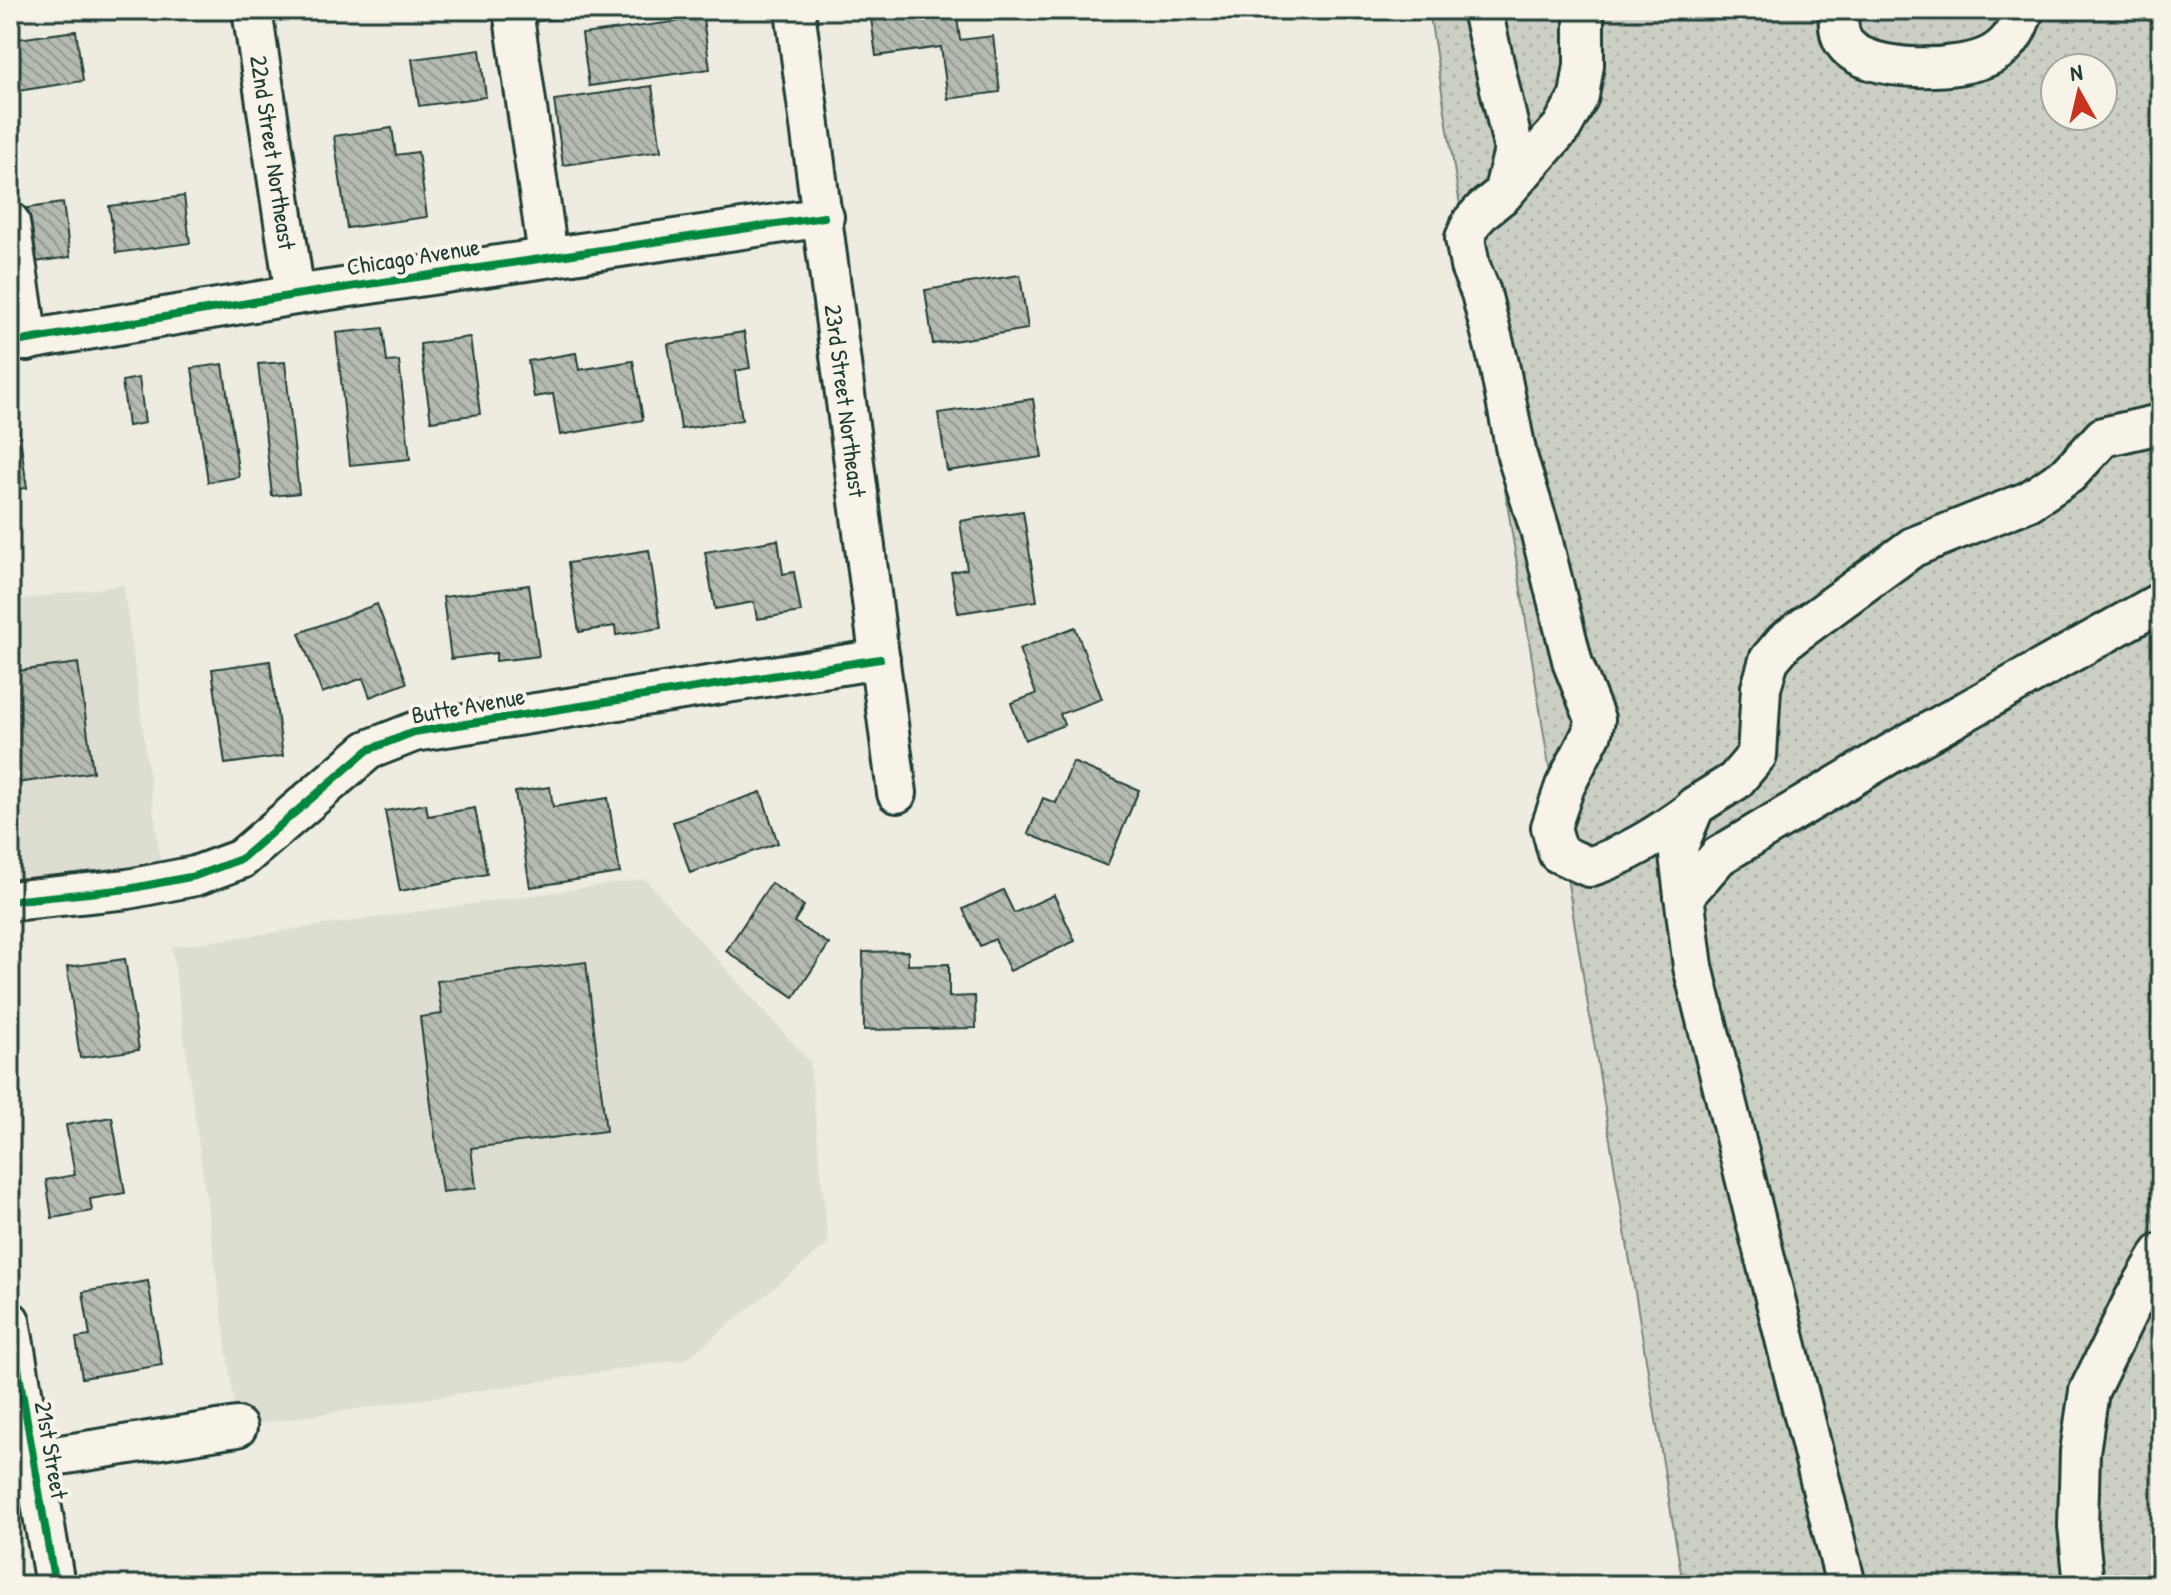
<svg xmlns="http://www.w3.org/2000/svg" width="2171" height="1595" font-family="'Patrick Hand',sans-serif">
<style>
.built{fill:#ddddd2}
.grass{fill:url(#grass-dots);stroke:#76867c;stroke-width:2;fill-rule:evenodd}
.water{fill:url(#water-rules);stroke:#6c7e74;stroke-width:2}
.building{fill:url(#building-back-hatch);stroke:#1f3d34;stroke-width:2}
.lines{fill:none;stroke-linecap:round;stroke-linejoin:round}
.minor-casing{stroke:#1f3d34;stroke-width:44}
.minor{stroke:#f7f3e8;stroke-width:38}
.cycleway-casing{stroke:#f7f3e8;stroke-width:13}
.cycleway{stroke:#00873e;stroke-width:8}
.labels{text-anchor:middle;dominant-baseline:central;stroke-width:8;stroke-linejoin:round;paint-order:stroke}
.street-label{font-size:24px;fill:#1f3d34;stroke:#f7f3e8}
</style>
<defs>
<pattern id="grass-dots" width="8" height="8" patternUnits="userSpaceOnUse" patternTransform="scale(2)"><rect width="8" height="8" fill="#cccfc4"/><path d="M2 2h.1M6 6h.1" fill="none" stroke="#afb3a9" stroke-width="1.8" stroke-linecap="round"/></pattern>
<pattern id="water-rules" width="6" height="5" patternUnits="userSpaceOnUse" patternTransform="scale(2)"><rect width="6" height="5" fill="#9fa99f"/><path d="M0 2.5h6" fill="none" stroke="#818b82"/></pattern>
<pattern id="building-back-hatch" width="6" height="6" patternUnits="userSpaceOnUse" patternTransform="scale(2)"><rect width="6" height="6" fill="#b5bbb0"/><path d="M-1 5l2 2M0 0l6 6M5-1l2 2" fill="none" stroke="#939990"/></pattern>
</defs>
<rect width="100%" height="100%" fill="#eeece1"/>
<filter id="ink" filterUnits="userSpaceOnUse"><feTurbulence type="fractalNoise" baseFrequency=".0125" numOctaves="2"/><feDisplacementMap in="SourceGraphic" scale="16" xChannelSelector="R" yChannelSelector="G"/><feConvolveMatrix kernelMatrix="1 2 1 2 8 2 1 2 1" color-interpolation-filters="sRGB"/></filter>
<g filter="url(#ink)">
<g class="built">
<path d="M124,585L163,882L10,901V601Z"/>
<path d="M645,879L810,1062L828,1244L687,1359L237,1427L172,947Z"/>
</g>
<path class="grass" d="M1429,10H2161V1585H1683L1554,798ZM2055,68H2103V116H2055Z"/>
<path class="water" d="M2161,1492V1579L2154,1520Z"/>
<g class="building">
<path d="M531,10H601V13L533,22Z"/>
<path d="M870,10H956L960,40L993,36L1000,92L948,99L941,47L876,56Z"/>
<path d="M703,18L710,69L589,86L582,34Z"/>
<path d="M76,31L83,81L17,91L10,40Z"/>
<path d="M480,50L486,97L419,106L412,59Z"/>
<path d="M652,86L661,151L563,165L554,100Z"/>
<path d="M392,128L396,155L418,152L427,217L347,228L334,136Z"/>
<path d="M184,196L190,243L116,253L109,206Z"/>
<path d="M63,203L70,257L21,264L13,210Z"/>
<path d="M1020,275L1028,329L933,344L925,290Z"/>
<path d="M383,328L387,362L399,361L410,459L350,465L336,333Z"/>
<path d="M744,332L750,368L735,371L742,420L681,429L668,344Z"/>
<path d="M470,337L480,414L431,421L420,344Z"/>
<path d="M576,353L579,370L633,361L643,420L560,435L553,394L534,397L528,361Z"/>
<path d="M285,362L299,493L272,496L258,364Z"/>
<path d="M223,364L239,477L208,482L192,368Z"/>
<path d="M139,378L145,423L128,426L122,381Z"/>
<path d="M1033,399L1042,457L947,471L938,413Z"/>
<path d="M19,429L27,488L10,490V430Z"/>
<path d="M1023,511L1037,601L958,613L951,572L967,569L960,521Z"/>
<path d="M778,540L783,574L794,572L801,612L757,619L754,602L715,609L705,552Z"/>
<path d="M649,550L661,628L616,635L615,626L579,632L568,563Z"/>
<path d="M529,585L539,656L496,661V653L451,659L443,597Z"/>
<path d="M377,604L407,683L370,697L363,678L322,693L299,633Z"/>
<path d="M1075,627L1102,699L1060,714L1064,725L1025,740L1011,703L1036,694L1019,649Z"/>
<path d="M270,661L283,756L225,764L212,669Z"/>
<path d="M78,663L93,772L10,784V672Z"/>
<path d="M1073,762L1139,790L1107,866L1028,834L1043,798L1056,803Z"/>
<path d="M550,787L553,807L608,798L620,873L530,887L515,792Z"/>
<path d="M761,792L778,843L690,873L673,822Z"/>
<path d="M426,804L428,816L475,808L487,874L400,891L385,811Z"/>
<path d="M771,883L804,906L794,922L829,944L794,997L726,951Z"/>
<path d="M1003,890L1014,913L1054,895L1075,941L1010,971L995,939L980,946L963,909Z"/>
<path d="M908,951V965L949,964V997L975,996L976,1028L864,1030L863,952Z"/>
<path d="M125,959L139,1050L80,1058L67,967Z"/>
<path d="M586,962L606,1131L471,1148L476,1188L442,1192L420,1017L442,1014L437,981Z"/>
<path d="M112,1117L125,1193L90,1199L92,1211L52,1218L46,1180L75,1175L66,1125Z"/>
<path d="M148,1281L162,1365L82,1378L76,1338L90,1336L83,1292Z"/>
</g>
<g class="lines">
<defs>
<g id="minor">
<path id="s1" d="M252,10L295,295"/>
<path d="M513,10L548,256"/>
<path id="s2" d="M795,10L897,793"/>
<path d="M1482,10L1514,150L1503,194"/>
<path d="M1584,10V65L1579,96L1562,127L1503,194L1483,210L1472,222L1465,238L1470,266L1481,293L1499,364L1517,456L1540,530L1573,664L1595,719L1592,733L1565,786L1551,827L1558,853L1589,867C1629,854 1660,834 1694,809"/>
<path d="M1839,10C1838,22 1838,36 1846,45C1869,74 1963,72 1993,54C2011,44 2018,28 2024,10"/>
<path d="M10,222L28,341"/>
<path d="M10,343L295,295L824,217"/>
<path d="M1684,896L1719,856L1895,751L2161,602"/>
<path d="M10,901L128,889L195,876L241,859L368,750L414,732L880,659"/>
<path d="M10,1321L55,1585"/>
<path d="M10,1463L237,1427"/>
<path d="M1846,1585L1693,967L1678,847L1695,806L1735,781L1757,755L1761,688L1769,660L1785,641L1913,547L2029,501L2069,474L2103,437L2151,426L2161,428"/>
<path d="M2084,1585L2078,1526L2080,1452L2089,1391L2134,1299L2161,1253"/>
</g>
</defs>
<use href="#minor" class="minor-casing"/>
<use href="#minor" class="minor"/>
<defs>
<g id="cycleway">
<path d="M10,343L295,295L824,217"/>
<path d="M10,901L128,889L195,876L241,859L368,750L414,732L880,659"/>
<path d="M10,1321L55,1585"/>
</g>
</defs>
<use href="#cycleway" class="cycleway-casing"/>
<use href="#cycleway" class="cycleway"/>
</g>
</g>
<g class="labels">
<g class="street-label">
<text stroke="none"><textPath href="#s1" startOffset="144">22nd Street Northeast</textPath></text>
<text transform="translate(413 256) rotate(-9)">Chicago Avenue</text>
<text stroke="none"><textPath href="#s2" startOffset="394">23rd Street Northeast</textPath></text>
<text transform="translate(468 705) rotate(-10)">Butte Avenue</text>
<text transform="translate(52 1450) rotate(80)">21st Street</text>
</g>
</g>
<rect width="2171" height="1595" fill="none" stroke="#f7f3e8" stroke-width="40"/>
<rect x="20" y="20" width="2131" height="1555" fill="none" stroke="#1f3d34" stroke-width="3" filter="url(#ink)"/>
<g transform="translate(2079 92) rotate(352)"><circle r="38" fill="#f7f3e8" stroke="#a1aaa0" stroke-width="2"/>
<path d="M0-6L14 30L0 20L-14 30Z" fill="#c8321e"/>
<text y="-12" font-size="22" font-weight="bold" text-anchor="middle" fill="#1f3d34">N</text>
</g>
</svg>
